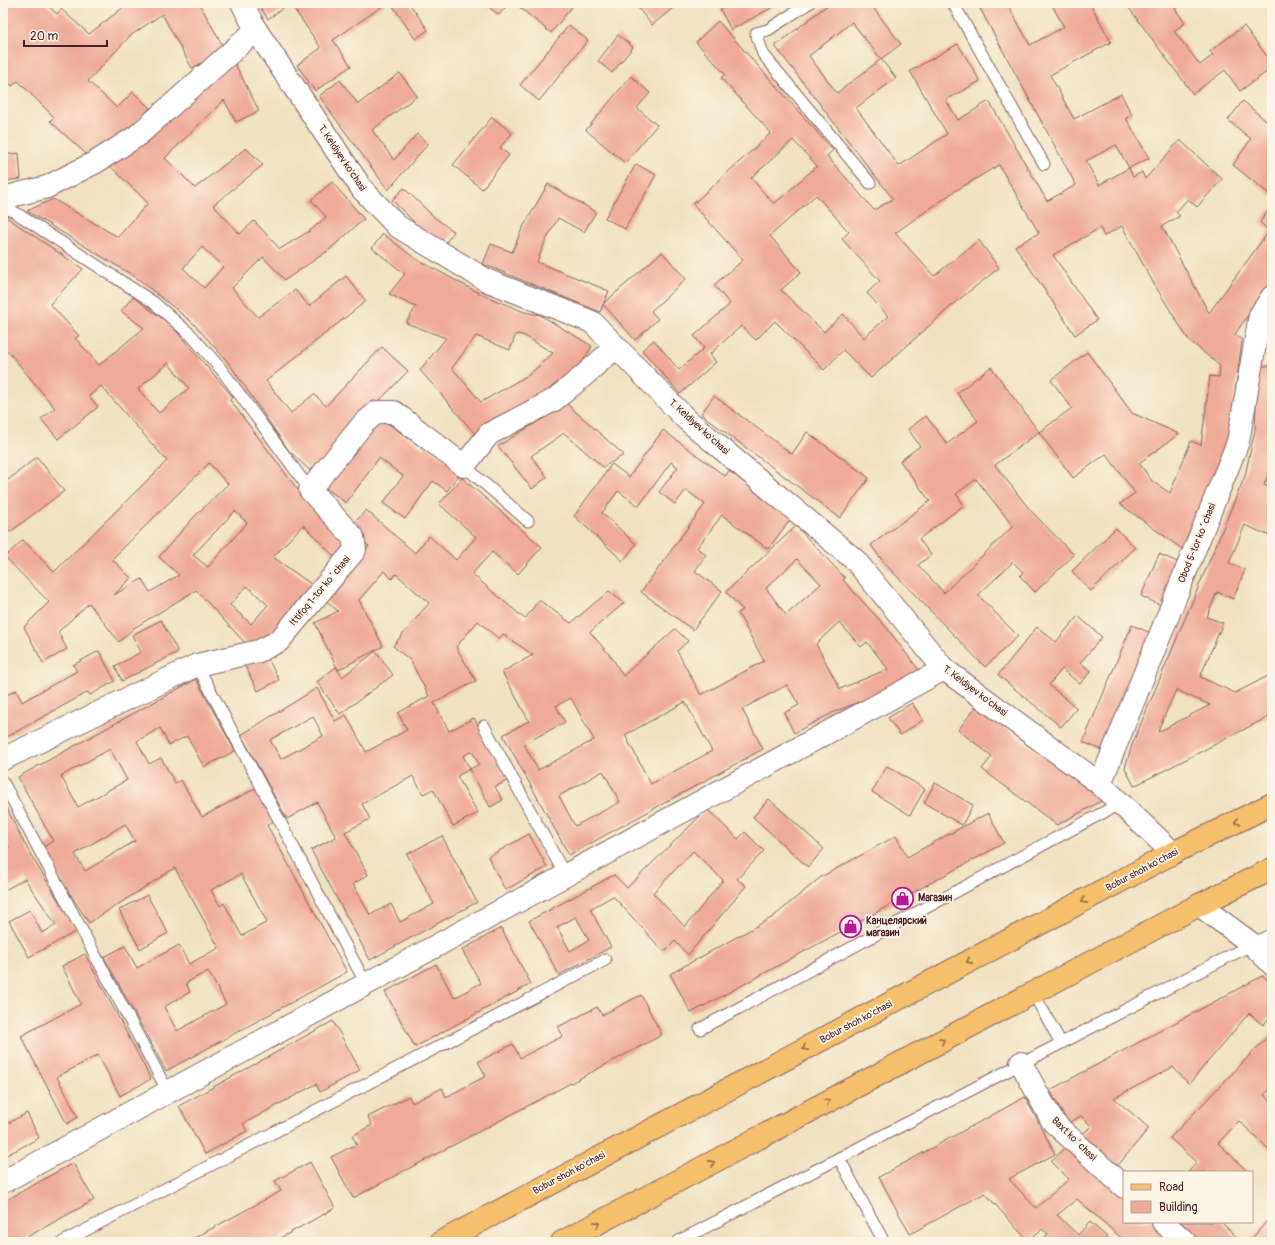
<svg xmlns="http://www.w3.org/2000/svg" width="1275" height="1245" font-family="Pangolin,sans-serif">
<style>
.building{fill:#f0aa98;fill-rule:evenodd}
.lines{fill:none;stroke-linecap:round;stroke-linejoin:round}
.lane-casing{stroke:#846360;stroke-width:13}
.street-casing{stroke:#846360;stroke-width:24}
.primary-casing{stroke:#846360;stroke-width:24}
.lane{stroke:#fff;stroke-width:11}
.street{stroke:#fff;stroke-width:22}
.primary{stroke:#f7c06c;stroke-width:22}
.oneway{stroke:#986748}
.labels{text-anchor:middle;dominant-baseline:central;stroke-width:3.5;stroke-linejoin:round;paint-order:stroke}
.street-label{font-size:10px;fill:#4a1f2b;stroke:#fcf5e5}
.poi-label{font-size:10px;font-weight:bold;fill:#4a1f2b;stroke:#fcf5e5;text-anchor:start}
</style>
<rect width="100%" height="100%" fill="#fcf5e5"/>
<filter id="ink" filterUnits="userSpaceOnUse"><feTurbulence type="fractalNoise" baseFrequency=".025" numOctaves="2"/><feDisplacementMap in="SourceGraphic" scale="8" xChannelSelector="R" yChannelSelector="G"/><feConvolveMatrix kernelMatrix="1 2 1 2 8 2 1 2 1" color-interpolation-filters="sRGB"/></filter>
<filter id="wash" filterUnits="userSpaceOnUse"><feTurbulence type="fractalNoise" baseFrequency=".012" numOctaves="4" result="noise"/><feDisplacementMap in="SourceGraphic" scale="16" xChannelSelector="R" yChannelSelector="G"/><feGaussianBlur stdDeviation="0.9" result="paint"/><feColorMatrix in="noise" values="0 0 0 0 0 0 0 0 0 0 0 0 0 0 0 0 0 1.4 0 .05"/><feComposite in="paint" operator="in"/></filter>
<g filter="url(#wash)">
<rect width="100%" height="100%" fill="#f0e1c1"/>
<g id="blocks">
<g class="building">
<path d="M3,3H45L57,14L61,9L89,34L129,3H199L225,50L192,68L162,14L130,36L88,81L117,108L133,92L150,108L119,141L87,155L50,121L54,117L18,81L12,86L3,77Z"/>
<path d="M257,3H387L333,40L351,66L315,91L297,65L321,48L290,3L268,19Z"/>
<path d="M391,3H409L428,30L415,39Z"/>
<path d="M484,3H509L499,15Z"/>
<path d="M518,3H575L551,33L517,5Z"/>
<path d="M634,3H679L652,25Z"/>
<path d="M731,3H780L731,30L720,9Z"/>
<path d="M830,3H883L874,9L901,44L881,59L896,78L856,108L899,166L947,134L910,71L958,44L980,81L946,100L958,120L989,101L1047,201L1076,185L977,3H1007L1030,45L1064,27L1051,3H1090L1111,42L1050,75L1074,119L1121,94L1132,115L1126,118L1149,158L1129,168L1116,145L1086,161L1099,185L1129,168L1133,177L1142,172L1145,179L1180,140L1222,179L1197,207L1188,199L1176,212L1180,216L1162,226L1209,313L1269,231L1260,222L1269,209L1272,212V281L1235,334L1242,340L1227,456L1189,554L1120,504L1135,493L1106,454L1073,478L1039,432L1072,408L1051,380L1087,352L1132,413L1179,434L1139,463L1152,481L1170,493L1191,441L1201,445L1210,376L1219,377L1220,366L1188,339L1154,284L1122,226L1104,236L1100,228L1053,255L1097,320L1075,335L1015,246L1039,233L999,165L955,191L895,233L934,276L979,240L999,268L957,301L871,378L843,350L824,370L775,321L756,340L741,326L710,354L716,362L680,394L642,350L654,340L679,370L704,348L694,336L730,304L714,285L743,260L693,204L771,133L721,78L725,74L696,42L718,21L833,150L827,156L874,210L893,199L775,46ZM852,22L881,59L837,93L809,56ZM793,140L817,166L774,204L751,178ZM816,195L849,232L842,239L880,281L867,293L888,316L864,338L843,314L824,332L781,290L801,272L770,236Z"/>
<path d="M1127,3H1183L1175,9L1185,23L1174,31L1200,65L1213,55L1210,51L1244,26L1272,63V68L1240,91L1225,70L1193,94L1126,4Z"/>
<path d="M569,25L588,40L539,101L520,85Z"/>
<path d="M618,35L633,47L612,73L598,61Z"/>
<path d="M232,58L259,111L236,122L224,100L165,158L195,188L246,148L263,165L213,205L240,234L254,221L280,249L311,230L326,217L311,200L332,182L364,219L329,250L285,280L263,257L232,288L258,317L295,290L309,306L346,276L366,301L266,381L291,413L314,394L326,406L382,347L408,371L352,429L315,475L289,451L228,362L193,323L137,278L27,211L53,199L118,237L148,203L108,164ZM202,247L223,267L204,288L183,268Z"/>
<path d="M400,73L417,96L372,130L394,160L417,134L428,144L388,190L319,96L340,80L358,104Z"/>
<path d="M631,76L650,93L637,108L657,125L625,163L586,130Z"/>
<path d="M1243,101L1272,126V196L1233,165L1251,139L1228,120Z"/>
<path d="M492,117L512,133L500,148L509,155L482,189L453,165Z"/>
<path d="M19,153L21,179L3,181V155Z"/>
<path d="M636,164L656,175L625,229L605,218Z"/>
<path d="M548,184L596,212L584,232L558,218L545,242L537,262L609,291L600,312L483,264L491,244L512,252L522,229Z"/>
<path d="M404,188L434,217L454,232L443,246L423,231L392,200Z"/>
<path d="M3,215L83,269L50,304L79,336L75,338L99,365L144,328L121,311L133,297L171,325L233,397L230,400L298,490L352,545L338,560L303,525L273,557L315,587L261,644L248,646L196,590L134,628L119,642L89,603L58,632L67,649L43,663L24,627L49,602L5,557L23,540L54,572L167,461L101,386L89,396L98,407L58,439L41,419L55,408L7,350L3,354ZM168,363L189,388L159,413L138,389ZM209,463L228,484L195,516L159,557L179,575L150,592L142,579L114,595L131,578L112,559ZM235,511L247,523L208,567L193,555ZM247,586L268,605L251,624L230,605Z"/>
<path d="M383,234L416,259L481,294L524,312L540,315L592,346L579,368L545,398L476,435L420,370L446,338L406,323L416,307L389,294L405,274L372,248ZM516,334L523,335L553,353L530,374L481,402L452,368L476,336L510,350Z"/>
<path d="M662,252L686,279L651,311L658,319L635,340L603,304Z"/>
<path d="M1258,366H1272V466L1264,485L1272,488V537L1245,525L1229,563L1245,570L1233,599L1217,592L1207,617L1223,623L1200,677L1235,693L1272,674V715L1134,786L1125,768L1132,745L1245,476L1255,430ZM1176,690L1210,705L1158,732L1160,726Z"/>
<path d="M991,367L1039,432L995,465L1030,510L1074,555L1035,592L1020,576L1023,572L1013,562L978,595L1018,636L985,667L885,564L871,545L930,501L900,461L920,446L908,429L926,416L947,444L978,421L957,393ZM976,479L1013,526L944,593L918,565L931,555L919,539L964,505L956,494Z"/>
<path d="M714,396L792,454L807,432L869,478L840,518L701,414Z"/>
<path d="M567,404L624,455L603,467L564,433L531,456L547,477L532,489L498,446Z"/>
<path d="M378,416L423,449L426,446L461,472L447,491L433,481L405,519L383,503L403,476L379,458L346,503L326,488Z"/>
<path d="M663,430L725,476L729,471L792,517L768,549L722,515L697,548L706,555L695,571L722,591L693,630L641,592L705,504L686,490L675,504L659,492L678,467L671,462L639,506L618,491L602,513L636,544L623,561L574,516L612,464L629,477Z"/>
<path d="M37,457L64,491L10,532L3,523V484Z"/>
<path d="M462,478L542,547L518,574L492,552L472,574L525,619L539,600L571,623L609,591L624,603L590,632L613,659L623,676L675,629L688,641L677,651L701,695L764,661L738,613L743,610L726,592L796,526L845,578L843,580L886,627L919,670L900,685L832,713L794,733L784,713L799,705L787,685L742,709L763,749L569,855L503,735L529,721L502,672L533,655L503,634L499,639L478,621L456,647L476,681L434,703L449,731L474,718L508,780L495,787L503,800L490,807L470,769L457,776L478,813L453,826L433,789L423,794L413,776L362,804L370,819L345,832L368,875L353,884L370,915L391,904L400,922L434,904L407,854L442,836L477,902L370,960L311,850L336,837L317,802L287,819L241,735L317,688L335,721L346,715L366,752L407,730L398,713L429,696L410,660L393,646L429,603L396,574L392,579L384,571L359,600L383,646L338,670L315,623L338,611L324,599L369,546L349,529L366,510L415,553L429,536L456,560L476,537L439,504ZM797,559L821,584L786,615L766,588ZM839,622L861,647L867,642L888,669L840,689L816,644ZM571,698L594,740L538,770L524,744L565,722L556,706ZM685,702L712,751L651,784L625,735ZM313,716L323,736L281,759L270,740ZM472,751L479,764L470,769L463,756ZM603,771L620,802L575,826L559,796Z"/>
<path d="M1116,528L1135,548L1091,591L1072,571Z"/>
<path d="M1159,554L1187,566L1169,609L1141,596Z"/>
<path d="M1078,616L1102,637L1080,663L1091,671L1080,684L1062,669L1049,685L1077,708L1061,727L998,675L1037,627L1056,642Z"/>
<path d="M161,620L178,652L122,681L115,666L141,652L132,635Z"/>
<path d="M1132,625L1158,636L1108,753L1083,742Z"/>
<path d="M99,651L115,681L90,695L88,692L3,739V697L16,690L22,702L77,671L73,665Z"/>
<path d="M376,651L393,675L340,714L317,682L336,667L342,677Z"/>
<path d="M266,655L279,680L258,691L245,666Z"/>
<path d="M196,679L235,751L204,767L187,736L169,745L160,728L137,741L149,764L161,758L175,783L181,780L202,817L258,787L275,820L267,825L347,972L166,1071L104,957L125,946L137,968L179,945L189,964L219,948L175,868L89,923L41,849L53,841L18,777ZM110,749L127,780L78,807L61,776ZM125,824L135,841L85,871L75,854ZM241,874L267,922L242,936L224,903L220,906L211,890ZM208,971L226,1004L177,1031L164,1007L190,992L186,983Z"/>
<path d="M912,703L923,720L900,735L888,718Z"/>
<path d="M976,707L1010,732L1103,800L1057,825L982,769L992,756L958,730Z"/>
<path d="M887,766L925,789L910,815L872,792Z"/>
<path d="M935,783L973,805L962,825L924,803Z"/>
<path d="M769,799L824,849L808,867L753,817Z"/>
<path d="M3,801L29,852L77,931L29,957L9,921L30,910L42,933L56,925L25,879L3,891V850L9,847L3,835Z"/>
<path d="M707,809L738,839L745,832L764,851L737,879L746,886L688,955L675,941L664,952L613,896L590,909L611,947L559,975L529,921L614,875L627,888ZM693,851L723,880L685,927L653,893ZM576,917L589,940L570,951L557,927Z"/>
<path d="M988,813L1004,843L691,1013L670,974L773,917L821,877L896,836L907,857Z"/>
<path d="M529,834L547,867L505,890L488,857Z"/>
<path d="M147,895L168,933L140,949L119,910Z"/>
<path d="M501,928L531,984L415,1047L385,992L436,964L454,998L481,983L462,950Z"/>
<path d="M85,954L151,1079L120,1096L98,1055L57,1077L78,1117L67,1124L21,1036L81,1004L62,966Z"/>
<path d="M1262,976L1272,982V1015L1263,1025L1249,1013L1189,1084L1173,1067L1114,1098L1149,1128L1114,1170L1078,1139L1091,1126L1081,1116L1068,1123L1050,1090Z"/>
<path d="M641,995L662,1035L353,1198L331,1157L357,1144L352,1136L372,1125L368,1117L409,1096L412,1103L442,1088L446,1097L486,1076L478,1062L513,1044L520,1058L563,1036L558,1027L597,1007L602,1015Z"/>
<path d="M333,1021L360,1070L320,1092L316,1084L243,1124L247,1131L205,1154L179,1106Z"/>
<path d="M1272,1032V1087L1264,1095L1272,1102V1152L1239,1121L1218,1143L1248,1172H1188L1197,1163L1170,1138Z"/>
<path d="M1025,1097L1055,1154L1009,1179L1036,1208L1069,1179L1051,1161L1070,1143L1124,1194V1222H1156L1178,1242H1126L1077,1199L1057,1215L1078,1235L1090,1222L1107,1237L1103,1242H1041L1048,1234L1042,1229L1028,1241L985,1193L910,1234L879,1177Z"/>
<path d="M27,1113L39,1138L3,1157V1126Z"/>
<path d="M310,1162L335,1208L273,1242H187L281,1191L275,1181Z"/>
<path d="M73,1163L94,1200L18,1242H3V1202Z"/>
<path d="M1272,1215V1242H1249Z"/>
<path d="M1177,1222H1221L1242,1242H1198Z"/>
</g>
</g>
</g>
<g filter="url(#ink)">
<use href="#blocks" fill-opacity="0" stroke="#846360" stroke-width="1"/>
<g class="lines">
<defs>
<g id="lane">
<path d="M809,3L768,30L756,33L763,54L870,183"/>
<path d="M953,3L1044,164"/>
<path d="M3,208L13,211L153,302L191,335L221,369L310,490"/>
<path d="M464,466L528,521"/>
<path d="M197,665L366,984"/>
<path d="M484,726L565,875"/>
<path d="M3,782L168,1092"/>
<path d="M1033,993L1061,1043"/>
<path d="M700,1029L1121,803"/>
<path d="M839,1158L884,1242"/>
<path d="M63,1242L605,960"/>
<path d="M677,1242L1272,934"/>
</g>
<g id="street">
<path d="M242,3L256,30L362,189L397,226L486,280L592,322L686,419L855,560L944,669L1100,784L1173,853"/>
<path d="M3,198L47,187L96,162L137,136L256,30"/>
<path d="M3,759L197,665L259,651L279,641L355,550L353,537L310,490L363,424L377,412H394L464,466L489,434L554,400L581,378L616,347"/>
<path d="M1100,784L1238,442L1260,315L1272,297"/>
<path d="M1199,905L1252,944L1272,964"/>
<path d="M1021,1063L1053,1122L1124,1187"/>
<path d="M3,1182L944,669"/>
<path d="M1163,1222L1185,1242"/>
</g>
<g id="primary">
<path d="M441,1242L1173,853L1272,804"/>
<path d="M562,1242L1199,905L1272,869"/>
</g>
</defs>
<use href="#lane" class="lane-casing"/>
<use href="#street" class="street-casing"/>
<use href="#primary" class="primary-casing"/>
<use href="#lane" class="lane"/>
<use href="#street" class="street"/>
<use href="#primary" class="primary"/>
</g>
<defs><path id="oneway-chevron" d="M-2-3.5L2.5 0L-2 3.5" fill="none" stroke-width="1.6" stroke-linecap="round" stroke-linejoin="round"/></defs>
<g class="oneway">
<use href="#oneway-chevron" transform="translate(1237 822) rotate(154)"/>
<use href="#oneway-chevron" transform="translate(1084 901) rotate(152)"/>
<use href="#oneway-chevron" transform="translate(969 961) rotate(152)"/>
<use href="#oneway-chevron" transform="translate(942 1041) rotate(-28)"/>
<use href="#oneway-chevron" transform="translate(805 1048) rotate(152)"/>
<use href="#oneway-chevron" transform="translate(827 1102) rotate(-28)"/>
<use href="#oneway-chevron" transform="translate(712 1163) rotate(-28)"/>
<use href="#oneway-chevron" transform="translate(597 1224) rotate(-28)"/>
</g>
</g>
<defs>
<symbol id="shop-ring" viewBox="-11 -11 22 22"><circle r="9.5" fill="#fcf5e5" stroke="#b5179e" stroke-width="1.5"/><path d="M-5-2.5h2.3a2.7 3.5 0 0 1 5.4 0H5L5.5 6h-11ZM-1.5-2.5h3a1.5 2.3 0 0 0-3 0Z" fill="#b5179e"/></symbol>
</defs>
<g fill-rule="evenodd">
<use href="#shop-ring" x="890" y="886" width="25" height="25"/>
<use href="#shop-ring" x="838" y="914" width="25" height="25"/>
</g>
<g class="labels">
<g class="street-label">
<text transform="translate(342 158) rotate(56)">T. Keldiyev ko'chasi</text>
<text transform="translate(699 427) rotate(42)">T. Keldiyev ko'chasi</text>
<text transform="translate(1197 543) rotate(-68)">Obod 5-tor koʻchasi</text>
<text transform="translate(320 591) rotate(-50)">Ittifoq 1-tor koʻchasi</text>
<text transform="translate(975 691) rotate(37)">T. Keldiyev ko'chasi</text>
<text transform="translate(1142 870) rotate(-28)">Bobur shoh ko'chasi</text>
<text transform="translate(856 1022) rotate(-28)">Bobur shoh ko'chasi</text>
<text transform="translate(1074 1139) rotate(44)">Baxt koʻchasi</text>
<text transform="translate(569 1173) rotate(-28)">Bobur shoh ko'chasi</text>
</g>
<g class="poi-label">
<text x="918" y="898">Магазин</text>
<text x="866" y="921">Канцелярский<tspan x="866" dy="12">магазин</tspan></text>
</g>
</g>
<rect width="1275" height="1245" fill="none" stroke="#fcf5e5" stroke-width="16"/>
<rect x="1123" y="1171" width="130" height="52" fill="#fcf5e5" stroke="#b59f9b"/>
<rect x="1131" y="1184" width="20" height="6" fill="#f7c06c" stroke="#b59f9b"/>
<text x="1159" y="1191" font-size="12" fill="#4a1f2b">Road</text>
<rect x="1131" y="1201" width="20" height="12" fill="#f0aa98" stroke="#b59f9b"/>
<text x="1159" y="1211" font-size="12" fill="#4a1f2b">Building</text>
<path d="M24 40v6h83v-6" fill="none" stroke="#4a1f2b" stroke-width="2"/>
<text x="30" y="40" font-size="12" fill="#4a1f2b" stroke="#fcf5e5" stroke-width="3" paint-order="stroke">20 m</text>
</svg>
